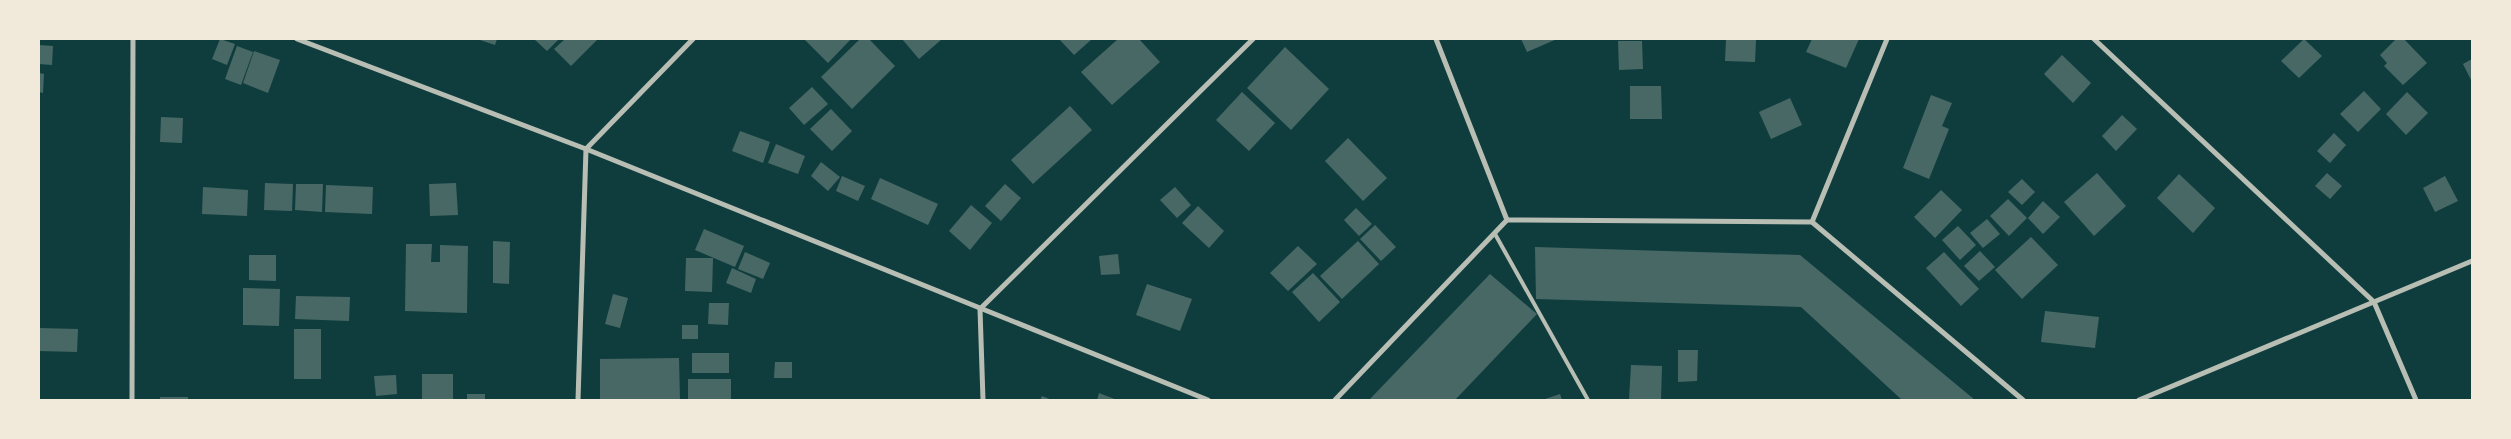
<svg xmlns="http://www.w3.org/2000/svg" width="2511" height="439" font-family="'Exo 2',sans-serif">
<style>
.building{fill:#486865}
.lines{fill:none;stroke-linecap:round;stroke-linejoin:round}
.service{stroke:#b8beb3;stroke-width:4}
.minor{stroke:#b8beb3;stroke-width:5}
</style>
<rect width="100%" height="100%" fill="#0f3d3e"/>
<g class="building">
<path d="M220,39L235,44L227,65L212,59Z"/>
<path d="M477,39H497L495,45Z"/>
<path d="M534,39H559L547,51Z"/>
<path d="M565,39H598L571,66L554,49Z"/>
<path d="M804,39H851L828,63Z"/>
<path d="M860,39H869L895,66L852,109L821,77Z"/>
<path d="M902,39H942L919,59Z"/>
<path d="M1059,39H1092L1074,55Z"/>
<path d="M1118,39H1139L1160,62L1112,105L1081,72Z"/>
<path d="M1521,39H1557L1527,52Z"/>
<path d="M1726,39L1756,40L1755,62L1725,61Z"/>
<path d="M1812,39H1859L1846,68L1806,52Z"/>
<path d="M2304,39L2322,56L2299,78L2281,61Z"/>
<path d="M2396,39H2404L2427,63L2403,85L2384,66L2387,63L2380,55Z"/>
<path d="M1618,41H1642L1643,69L1619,70Z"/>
<path d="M39,45L53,46L52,65L39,64Z"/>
<path d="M237,46L253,52L241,85L225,79Z"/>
<path d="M1285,47L1329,89L1291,130L1247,88Z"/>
<path d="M254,51L280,60L268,93L243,83Z"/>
<path d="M2062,55L2091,83L2073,103L2044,74Z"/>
<path d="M2472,59V82L2463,64Z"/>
<path d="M39,73L44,74L43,93L39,92Z"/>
<path d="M1630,86H1661L1662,119H1630Z"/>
<path d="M812,87L828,104L804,125L789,108Z"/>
<path d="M2364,91L2381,109L2358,132L2340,114Z"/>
<path d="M1242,92L1275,123L1249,151L1216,120Z"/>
<path d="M2407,92L2428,113L2406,135L2386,114Z"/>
<path d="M1931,95L1952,103L1942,126L1949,129L1929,179L1903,168Z"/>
<path d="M1790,98L1802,125L1771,139L1759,112Z"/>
<path d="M1070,106L1092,130L1033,184L1011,160Z"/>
<path d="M831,109L852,131L832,151L810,129Z"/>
<path d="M2122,115L2137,129L2116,151L2102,136Z"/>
<path d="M161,117L183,118L182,143L160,142Z"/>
<path d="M740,131L770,142L763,163L732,151Z"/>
<path d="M2334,133L2346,145L2330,163L2317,151Z"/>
<path d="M1348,138L1387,178L1363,201L1325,161Z"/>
<path d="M776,144L805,156L798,174L768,163Z"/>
<path d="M821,162L840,177L828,191L811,176Z"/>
<path d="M2097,173L2126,206L2094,236L2064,202Z"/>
<path d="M2327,173L2342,186L2330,199L2315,186Z"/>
<path d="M2179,174L2215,208L2193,233L2157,198Z"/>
<path d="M842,176L865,186L858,201L836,191Z"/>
<path d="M2445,176L2458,201L2435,212L2423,188Z"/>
<path d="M880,178L938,204L928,225L871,199Z"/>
<path d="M2022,179L2035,192L2022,205L2008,192Z"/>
<path d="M265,183L293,184L292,211L264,210Z"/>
<path d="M456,183L458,215L430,216L429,184Z"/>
<path d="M296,184H323L322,212L295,210Z"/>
<path d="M1005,184L1021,198L1001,221L985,206Z"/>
<path d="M326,185L373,187L372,214L325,212Z"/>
<path d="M203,187L248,190L247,216L202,214Z"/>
<path d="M1175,187L1191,205L1177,218L1160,200Z"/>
<path d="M1941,190L1962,210L1935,238L1914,217Z"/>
<path d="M2008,199L2027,218L2009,236L1990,216Z"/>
<path d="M2043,201L2060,217L2043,234L2028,218Z"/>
<path d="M971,205L992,223L970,250L949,231Z"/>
<path d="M1198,206L1224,231L1209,248L1182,223Z"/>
<path d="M1356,208L1372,224L1359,236L1344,220Z"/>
<path d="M1987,219L2000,234L1983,248L1970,233Z"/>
<path d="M1375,225L1396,247L1381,261L1360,239Z"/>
<path d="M1958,226L1976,245L1960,260L1942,240Z"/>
<path d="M704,229L744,246L735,267L695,250Z"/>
<path d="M2031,237L2058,265L2022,299L1995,270Z"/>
<path d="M493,241L510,242L509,284L493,283Z"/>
<path d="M1358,241L1379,264L1342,299L1320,276Z"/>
<path d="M406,244H432L431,262H440V245L468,246L467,313L405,311Z"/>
<path d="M1298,246L1317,264L1288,291L1270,273Z"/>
<path d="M1535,247L1800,255L1975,400H1902L1801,307L1536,299Z"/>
<path d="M1980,251L1995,267L1979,281L1964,266Z"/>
<path d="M745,252L770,263L763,279L738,269Z"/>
<path d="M1944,252L1979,289L1961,306L1926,268Z"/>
<path d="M1118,254L1120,274L1101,275L1099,256Z"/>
<path d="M249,255H276V281L249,280Z"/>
<path d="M686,258H713L712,292L685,291Z"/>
<path d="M732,268L756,279L751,293L726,283Z"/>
<path d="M1313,273L1340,302L1319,322L1292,292Z"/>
<path d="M1490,274L1537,314L1455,400H1369Z"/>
<path d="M1147,284L1192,299L1180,331L1136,315Z"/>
<path d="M243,288L280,289L279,326L243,325Z"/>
<path d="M613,294L628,298L620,328L605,324Z"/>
<path d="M296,296L350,297L349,321L295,319Z"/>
<path d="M709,303H729L728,325L708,324Z"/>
<path d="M2045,311L2099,317L2095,348L2041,342Z"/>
<rect x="682" y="325" width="16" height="14"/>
<path d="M39,328L78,329L77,352L39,351Z"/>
<rect x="294" y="329" width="27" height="50"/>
<path d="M1678,350H1698L1697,381L1678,382Z"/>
<rect x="692" y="353" width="37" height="20"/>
<path d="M679,358L680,400H600V359Z"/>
<path d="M775,362H792V378H774Z"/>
<path d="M1631,365L1662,366L1661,400H1629Z"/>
<rect x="422" y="374" width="31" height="26"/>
<path d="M396,375L397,394L376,396L374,376Z"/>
<rect x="688" y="379" width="43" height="21"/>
<path d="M1099,393L1117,400H1097Z"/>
<rect x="467" y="394" width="18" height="6"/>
<path d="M1560,394L1562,400H1542Z"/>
<path d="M1042,396L1052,400H1040Z"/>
<rect x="160" y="397" width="28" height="3"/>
</g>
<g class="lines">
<path class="service" d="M1495,234L1588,400"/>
<g class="minor">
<path d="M297,39L586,149L1208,400"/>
<path d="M1436,39L1507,220"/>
<path d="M2094,39L2374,302L2416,400"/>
<path d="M1812,222L1887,39"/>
<path d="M132,400L133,39"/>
<path d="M578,400L586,149L693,39"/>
<path d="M983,400L980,309L1253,39"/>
<path d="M1335,400L1507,220L1812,222L2023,400"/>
<path d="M2139,400L2472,261"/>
</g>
</g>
<rect width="2511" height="439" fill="none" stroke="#f1e9da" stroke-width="80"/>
</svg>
